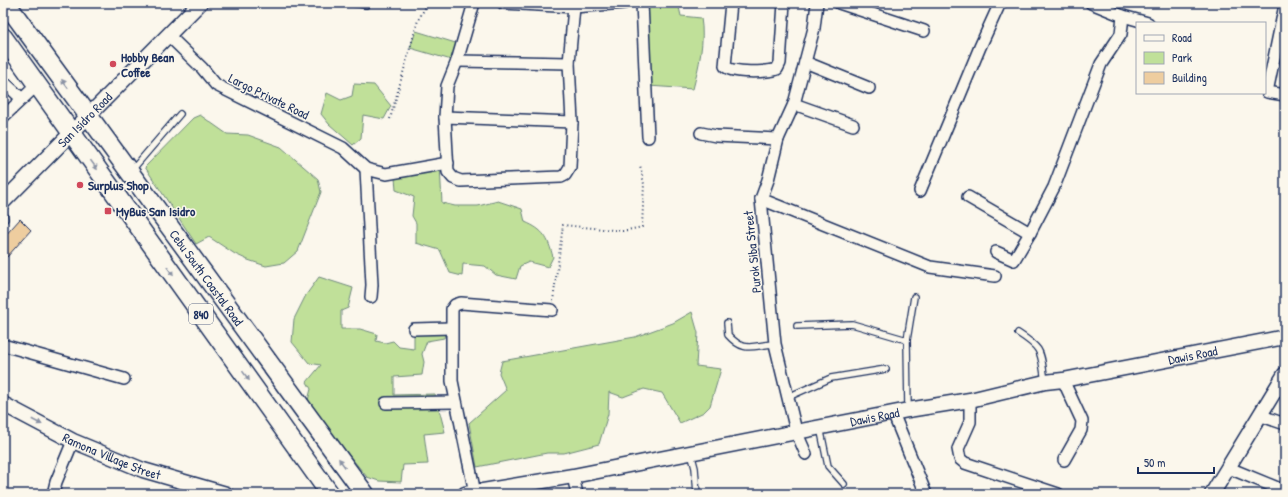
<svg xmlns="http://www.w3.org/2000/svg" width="1288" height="497" font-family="'Patrick Hand',sans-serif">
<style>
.green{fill:#c0e099;stroke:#6e887c}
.building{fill:#eecd9f;stroke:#1b2f5e}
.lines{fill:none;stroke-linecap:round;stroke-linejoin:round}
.service-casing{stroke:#1b2f5e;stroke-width:8}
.minor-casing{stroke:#1b2f5e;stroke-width:14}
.tertiary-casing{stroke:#1b2f5e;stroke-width:17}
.trunk-casing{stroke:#1b2f5e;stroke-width:21}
.path{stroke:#1b2f5e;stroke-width:2;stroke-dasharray:1 3;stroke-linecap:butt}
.service{stroke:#fbf7ec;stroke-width:5.5}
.minor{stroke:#fbf7ec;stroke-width:11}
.tertiary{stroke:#fbf7ec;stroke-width:14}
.trunk{stroke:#fbf7ec;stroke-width:18}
.oneway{fill:#8b93a5}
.poi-dot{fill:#d1495b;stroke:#fbf7ec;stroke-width:1.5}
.labels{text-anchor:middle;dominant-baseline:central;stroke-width:3;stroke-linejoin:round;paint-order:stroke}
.shield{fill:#fbf7ec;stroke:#5e6b89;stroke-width:1}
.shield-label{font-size:12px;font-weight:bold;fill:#1b2f5e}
.poi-label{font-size:13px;font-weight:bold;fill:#1b2f5e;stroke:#fbf7ec;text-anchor:start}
.street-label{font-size:13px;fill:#1b2f5e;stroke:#fbf7ec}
</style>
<rect width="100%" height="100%" fill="#fbf7ec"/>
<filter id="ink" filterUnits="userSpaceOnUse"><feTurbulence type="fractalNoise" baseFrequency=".025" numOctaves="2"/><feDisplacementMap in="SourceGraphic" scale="8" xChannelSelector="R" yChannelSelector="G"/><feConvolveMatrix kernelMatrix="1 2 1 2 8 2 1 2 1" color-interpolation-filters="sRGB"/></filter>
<g filter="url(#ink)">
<g class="green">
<path d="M646,3H678L681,16L701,18C705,41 699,66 693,89L648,86Z"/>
<path d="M416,31L459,44L455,61L410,48Z"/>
<path d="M354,84L374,85L391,106L384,119L363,115L361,138L353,145L329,124L321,114L327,93L341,100L352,96Z"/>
<path d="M200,115L227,134L248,135L281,147L318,179L321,192L298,251L284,263L266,266L248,260L235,254L209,237L196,244L145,167L193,118Z"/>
<path d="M440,166L442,203L455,206H478L498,201L522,209L525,222C544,230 548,238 553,257L548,267L529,262L520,266L516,279L496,275L485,266L463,264L462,276L450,273L440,250L416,243V223L412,216L414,197L396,190L395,178Z"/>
<path d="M319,277L353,288L348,308L341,311V329H360L377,334L376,341L385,343L393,341L399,347L414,349V329L445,333L444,338L427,341L422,354L424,362L422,375L394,377V395L435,394L445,432L424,434L428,464L403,465L401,482L379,481L367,477L307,404L311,389L307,382L321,365L309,363L292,342L294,319L306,295Z"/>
<path d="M692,312L698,333L696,366L721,369L710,406L704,412L680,423L662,393L644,389L623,397L609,392L608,414L599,444L564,453H547L477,467L469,423L506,390L499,373L502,361L635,337L673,323Z"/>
</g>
<path class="building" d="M20,219L31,230L7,257L3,254V238Z"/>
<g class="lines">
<defs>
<g id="service">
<path d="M353,3L366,5"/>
<path d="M132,170L180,114"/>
<path d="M3,208L5,219L3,221"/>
<path d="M727,323L728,335C745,354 753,345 775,344"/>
<path d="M797,326L852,324L907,340"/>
<path d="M1018,333C1044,350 1040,351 1045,381"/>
<path d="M788,397L831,378L886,369"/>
<path d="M908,410L907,340L914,297"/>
<path d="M820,427L828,466L844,484"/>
<path d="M691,453L695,468L697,494"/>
</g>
<g id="minor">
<path d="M474,3L457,61L447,86L445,117L448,172L453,178L461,181L561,177L565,175L570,167L572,122L569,63L574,7"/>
<path d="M503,3L574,7L624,3"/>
<path d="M642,3L648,137"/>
<path d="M731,3L725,66C731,74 768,72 777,69L780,63L784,3"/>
<path d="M839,3L924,31"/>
<path d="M1091,3L1123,16L1148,23"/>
<path d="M1285,5L1267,92L1285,95"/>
<path d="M168,35L202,68L216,85L343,148L366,169L386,174L448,163"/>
<path d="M457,61L569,63"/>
<path d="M805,62L869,88"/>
<path d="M6,84L22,99"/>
<path d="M794,104L853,125"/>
<path d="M3,117L37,85"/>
<path d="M445,117L572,122"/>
<path d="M701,133L716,136L778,139"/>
<path d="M366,169L372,285L371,297"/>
<path d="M920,191L980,47L1000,3"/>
<path d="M968,197L1030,233"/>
<path d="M761,199L930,267L995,276"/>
<path d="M996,252L1014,260L1030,233L1054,187L1101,64L1121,34L1123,16"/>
<path d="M414,329L451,328"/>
<path d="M3,345L124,379"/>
<path d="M1063,380L1082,421L1081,430L1064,460"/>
<path d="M970,400V422L958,449L960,459L965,463L1058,494"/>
<path d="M386,403L456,402"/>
<path d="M893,413L926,494"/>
<path d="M1259,415L1285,424"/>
<path d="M806,454L796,431L775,344L761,199L768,180L778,139L794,104L814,28L817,3"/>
<path d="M1229,468L1285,491"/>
<path d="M573,476L577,494"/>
<path d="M475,493L452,381V309L455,305L461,303L552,310"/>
<path d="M53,494L56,482L73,441"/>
</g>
<g id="tertiary">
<path id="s1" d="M3,202L200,3"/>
<path id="s2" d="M3,404L73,441L143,470L226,494"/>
<path id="s3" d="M465,494L573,476L908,410L970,400L1045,382L1063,380L1285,337"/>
<path d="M1212,494L1285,374"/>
</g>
<g id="trunk">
<path id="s4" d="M6,3L365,494"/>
<path d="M3,37L330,494"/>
</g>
</defs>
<use href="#service" class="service-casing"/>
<use href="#minor" class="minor-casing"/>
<use href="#tertiary" class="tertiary-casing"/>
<use href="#trunk" class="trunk-casing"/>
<g class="path">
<path d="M390,119L418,20L428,3"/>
<path d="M553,301L563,225L623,231L642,227L644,184L640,165"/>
</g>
<use href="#service" class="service"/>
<use href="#minor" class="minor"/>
<use href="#tertiary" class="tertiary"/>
<use href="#trunk" class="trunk"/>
</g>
<defs><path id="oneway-solid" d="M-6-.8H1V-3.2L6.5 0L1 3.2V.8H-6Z"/></defs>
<g class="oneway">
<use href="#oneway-solid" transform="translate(65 84) rotate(-126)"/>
<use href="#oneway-solid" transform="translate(94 165) rotate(54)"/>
<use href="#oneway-solid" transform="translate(170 271) rotate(54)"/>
<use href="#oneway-solid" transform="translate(246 376) rotate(54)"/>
<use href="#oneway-solid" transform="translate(37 422) rotate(28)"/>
<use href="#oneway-solid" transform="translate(342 463) rotate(-126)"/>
</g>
</g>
<g class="poi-dot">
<circle cx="113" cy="64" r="4"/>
<circle cx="80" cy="185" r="4"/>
<rect x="104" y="207" width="8" height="8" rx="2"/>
</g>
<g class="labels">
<rect class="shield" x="189" y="304" width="24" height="20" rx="3"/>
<g class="shield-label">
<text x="201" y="314">840</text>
</g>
<g class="poi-label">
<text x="121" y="57">Hobby Bean<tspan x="121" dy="15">Coffee</tspan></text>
<text x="88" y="185">Surplus Shop</text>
<text x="116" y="211">MyBus San Isidro</text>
</g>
<g class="street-label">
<text transform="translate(269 96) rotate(26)">Largo Private Road</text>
<text stroke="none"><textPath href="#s1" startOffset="116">San Isidro Road</textPath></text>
<text transform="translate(752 252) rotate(-96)">Purok Siba Street</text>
<text stroke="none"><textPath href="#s4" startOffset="340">Cebu South Coastal Road</textPath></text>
<text stroke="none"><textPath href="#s3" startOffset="741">Dawis Road</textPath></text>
<text stroke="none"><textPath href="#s3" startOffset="417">Dawis Road</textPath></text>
<text stroke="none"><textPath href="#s2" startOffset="121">Ramona Village Street</textPath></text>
</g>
</g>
<rect width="1288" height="497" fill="none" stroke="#fbf7ec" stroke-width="16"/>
<rect x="8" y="8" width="1272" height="481" fill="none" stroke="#1b2f5e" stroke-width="1.5" filter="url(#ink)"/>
<rect x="1136" y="22" width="130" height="72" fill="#fbf7ec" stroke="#a1a7b3"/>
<rect x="1144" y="35" width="20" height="6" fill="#fbf7ec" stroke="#a1a7b3"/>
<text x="1172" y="42" font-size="12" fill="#1b2f5e">Road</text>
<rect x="1144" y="52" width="20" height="12" fill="#c0e099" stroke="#a1a7b3"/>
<text x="1172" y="62" font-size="12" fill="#1b2f5e">Park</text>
<rect x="1144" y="72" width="20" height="12" fill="#eecd9f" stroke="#a1a7b3"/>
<text x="1172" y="82" font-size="12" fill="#1b2f5e">Building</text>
<path d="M1138 467v6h76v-6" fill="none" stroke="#1b2f5e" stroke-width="2"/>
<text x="1144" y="467" font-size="12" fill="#1b2f5e" stroke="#fbf7ec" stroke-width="3" paint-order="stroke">50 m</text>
</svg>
